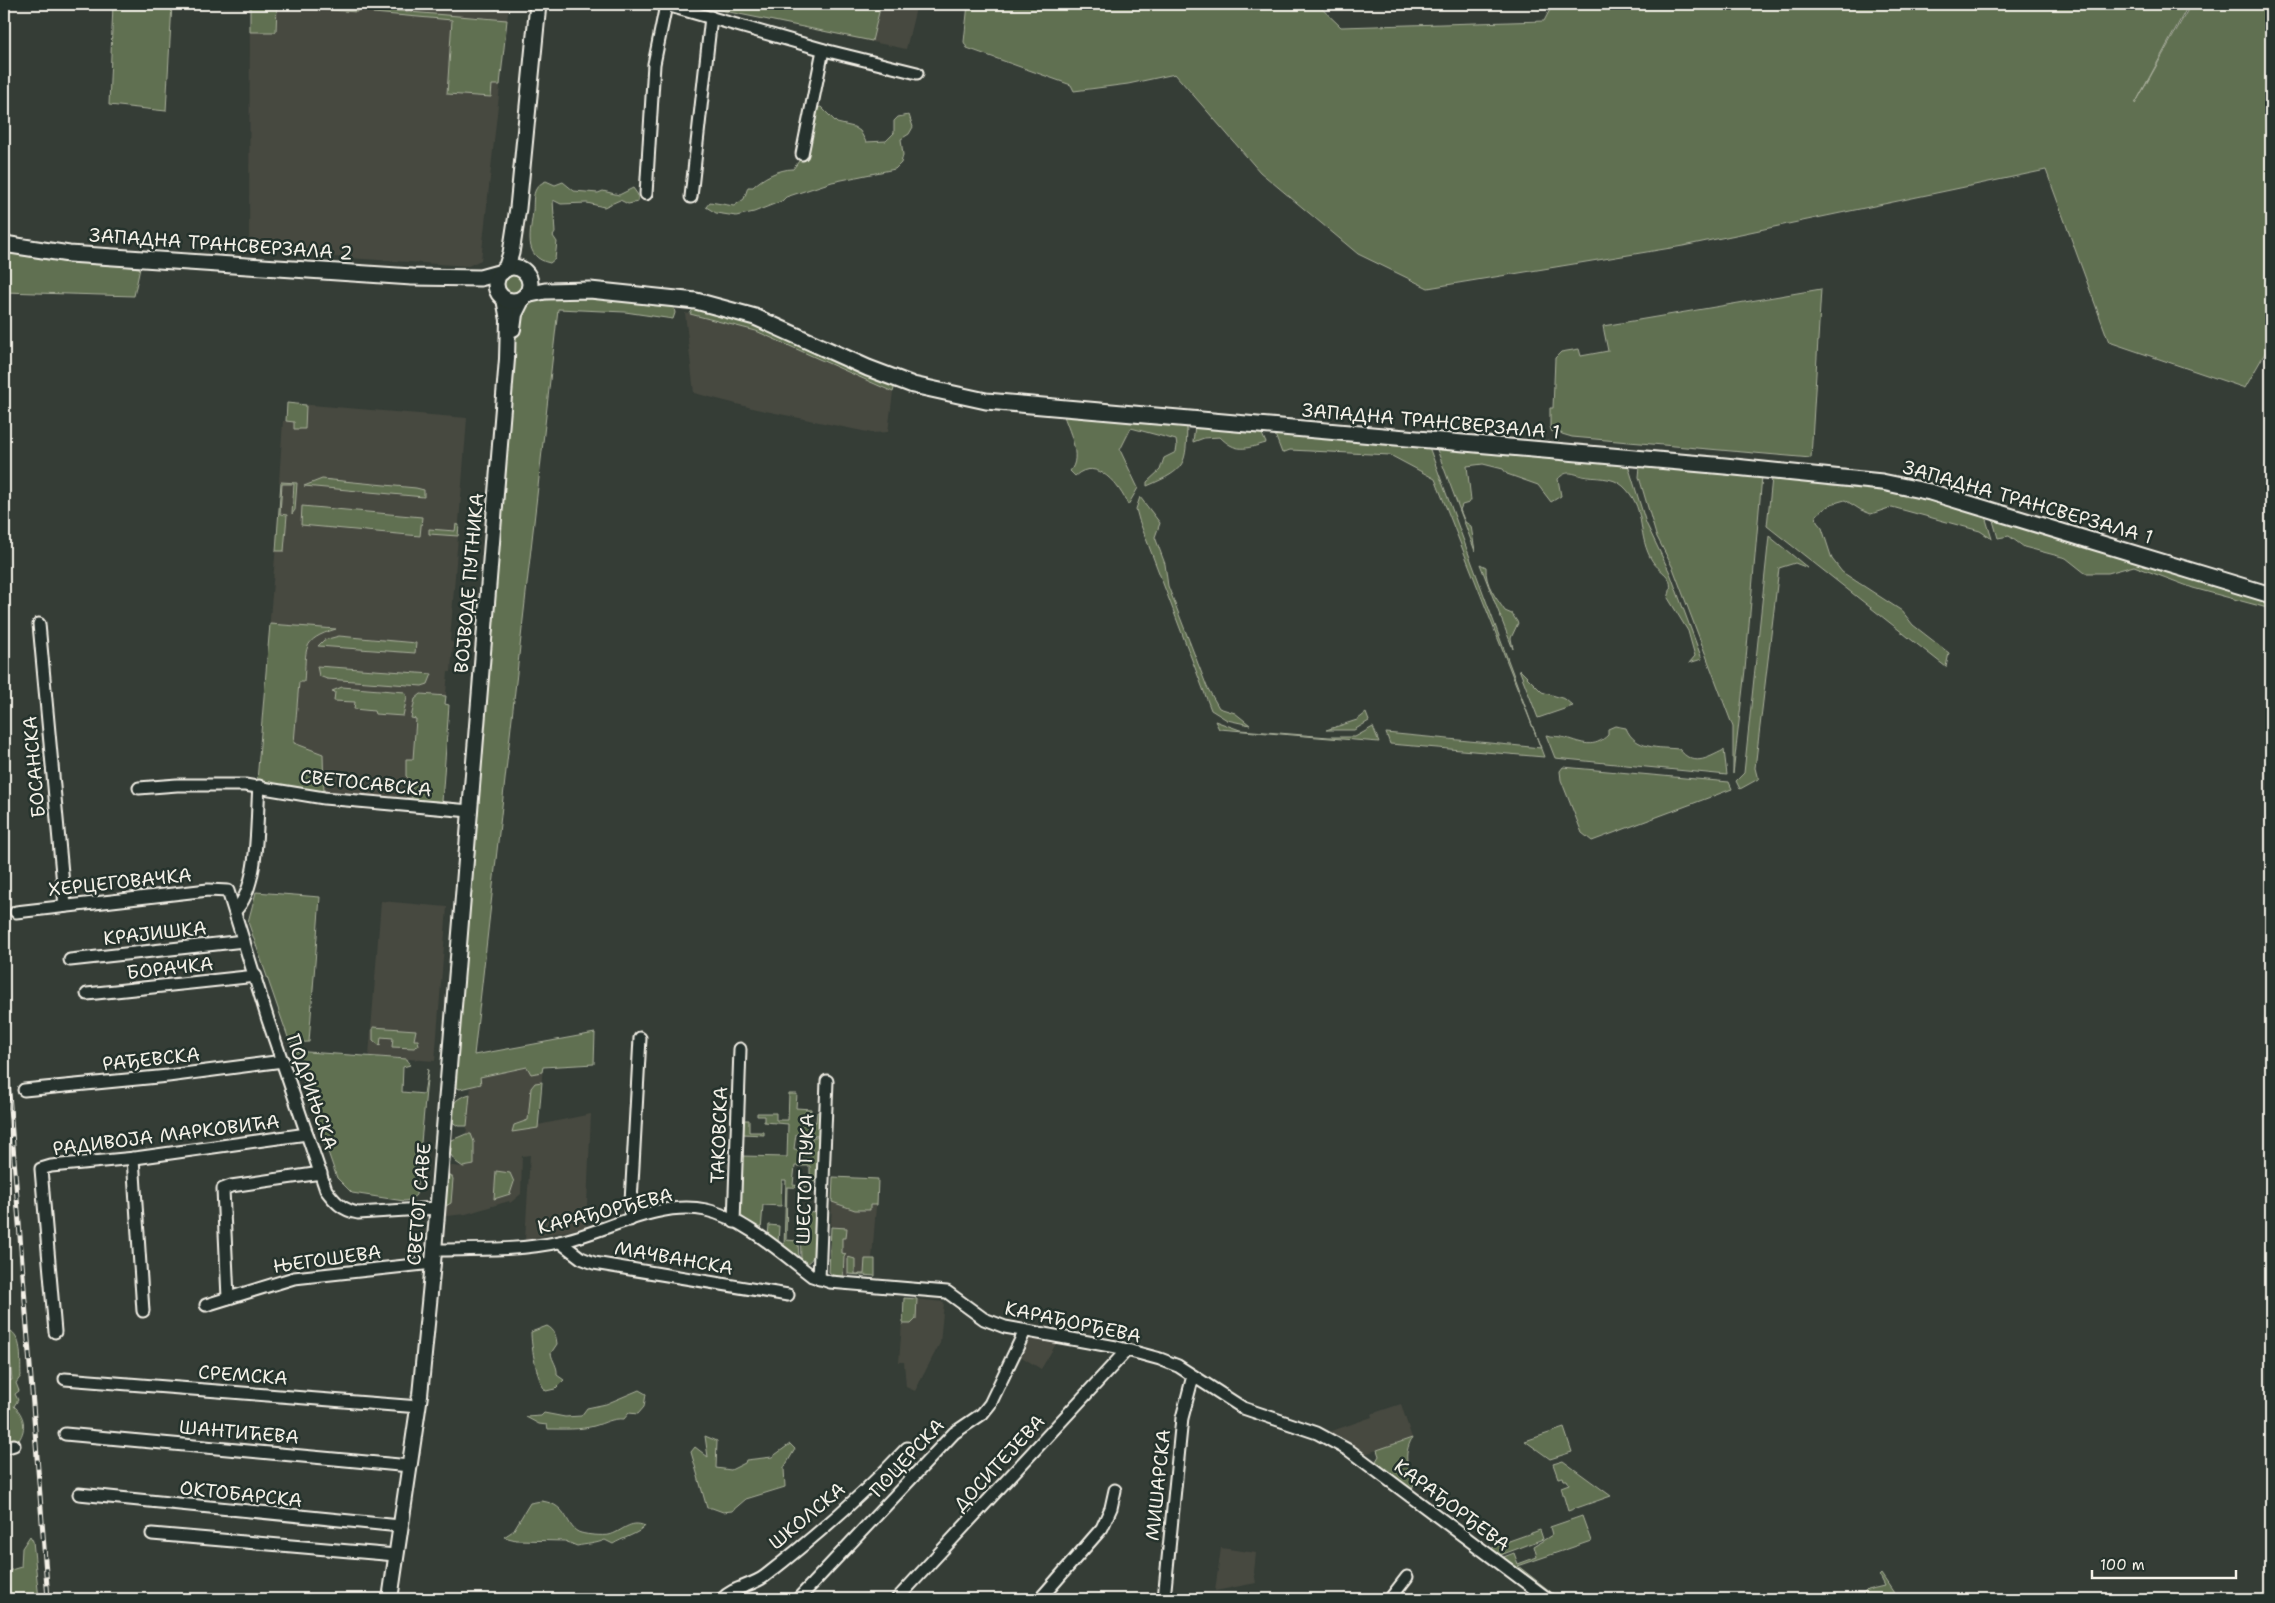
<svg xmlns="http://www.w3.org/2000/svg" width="2275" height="1603" font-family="'Shantell Sans',sans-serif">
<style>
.built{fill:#474940}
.green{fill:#606f51;stroke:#aab09c}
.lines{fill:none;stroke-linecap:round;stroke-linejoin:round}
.minor-casing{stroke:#f4f1e8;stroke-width:15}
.tertiary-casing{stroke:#f4f1e8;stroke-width:18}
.secondary-casing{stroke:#f4f1e8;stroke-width:19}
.minor{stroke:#26332d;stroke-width:11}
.tertiary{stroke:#26332d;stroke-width:14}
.secondary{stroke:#26332d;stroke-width:15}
.rail-casing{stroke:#f4f1e8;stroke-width:5}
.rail{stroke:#26332d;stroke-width:3;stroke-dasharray:9;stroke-linecap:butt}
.labels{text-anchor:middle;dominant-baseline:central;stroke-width:5;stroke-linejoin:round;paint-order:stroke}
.street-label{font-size:19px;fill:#f4f1e8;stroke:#26332d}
</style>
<rect width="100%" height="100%" fill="#353d36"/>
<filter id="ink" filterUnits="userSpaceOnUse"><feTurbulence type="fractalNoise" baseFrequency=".02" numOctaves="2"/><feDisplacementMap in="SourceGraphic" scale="10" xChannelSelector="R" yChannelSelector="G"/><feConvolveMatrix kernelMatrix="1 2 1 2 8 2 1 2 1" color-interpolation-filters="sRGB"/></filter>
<g filter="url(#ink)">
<g class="built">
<path d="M250,4H509L481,260L468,266L319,256L249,247Z"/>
<path d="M690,4H917L906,49Z"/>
<path d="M685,313L756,331L893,392L888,432L872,433L756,409L694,393Z"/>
<path d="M287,403L467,418L450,641L453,643L451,672H448L445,704L449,705L442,802L411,801L400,797L386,799L342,795L338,792L324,794L257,781L281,482H279L283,421H286Z"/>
<path d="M381,901L447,907L435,1061L369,1056Z"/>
<path d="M545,1042L538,1125L591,1114L586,1227L525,1240L530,1155L522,1156L521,1194L510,1203L509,1201L466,1214L437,1217L441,1165L463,1167L474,1055Z"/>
<path d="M833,1177L878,1179L872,1259H875V1276L848,1274V1279L834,1276L829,1272Z"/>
<path d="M904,1298L944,1302L940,1343L915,1391L906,1387L904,1362H899Z"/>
<path d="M1035,1334L1059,1339L1041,1369L1017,1354L1027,1337Z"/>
<path d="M1401,1404L1412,1438L1365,1454L1329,1432L1372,1417L1371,1414Z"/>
<path d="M1221,1548L1256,1553L1254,1572L1256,1583L1215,1591Z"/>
</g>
<g class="green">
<path d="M113,4H172L166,111L109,105Z"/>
<path d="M250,4H315L357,7V12L277,6L276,32H250Z"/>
<path d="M455,4H497V9Z"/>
<path d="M690,4H881L872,41Z"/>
<path d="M968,4H1317L1341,27L1544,21L1553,4H2189L2135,104L2191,4H2271V347L2269,346L2245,388L2109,342L2046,170L1683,246L1428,288L1358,254L1260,172L1175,74L1128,84L1074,91L1071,85L967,48L964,42Z"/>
<path d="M373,9L507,20L500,85H492L491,97L447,94L452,20L373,13Z"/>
<path d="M821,107L837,123L854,127L860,131L866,142L886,141L894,133V121L898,117L909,115L913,127L909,134L901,139L903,155L901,163L895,169L832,182L786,197L782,201L754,212L736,216L716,213L706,207L710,202L734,206L744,199L748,187H753C762,178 779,169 793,169L799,161L817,108Z"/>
<path d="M546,181L555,185L563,182L574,191L598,193L603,191L619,195L633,188L638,195V202L628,204L620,200L604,207L587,203L561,204L553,200L555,233L553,236L557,242L555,259L550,263C522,257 531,232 533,211C534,199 531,187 546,181Z"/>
<path d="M4,251L32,257L140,268L134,296L4,292Z"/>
<circle cx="513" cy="285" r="11"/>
<path d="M1821,289L1811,458L1572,437L1562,434L1556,429L1552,432L1550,427V408H1553L1555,358L1561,352L1579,349L1581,356L1608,351L1603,326Z"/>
<path d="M555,295L673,302L675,313L673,319L625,312L558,309L474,1055L595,1033L594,1064L543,1067L542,1072L531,1074L527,1067L480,1077L481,1084L460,1089L449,1085L514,333L526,308L538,299L547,300Z"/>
<path d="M694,307L730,313L895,385L893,392L756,331L690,314Z"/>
<path d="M287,403L306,405L305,429H294V422L286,421Z"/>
<path d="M1063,413L1187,423C1186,465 1187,469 1147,486V482L1160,470L1164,458L1176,452L1177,446L1176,440L1131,428L1120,450L1138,488L1128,505C1120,486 1097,456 1075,476L1070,471C1083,457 1068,429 1063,413Z"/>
<path d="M1195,426L1261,432L1266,443C1245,449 1236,453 1220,437L1204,438L1193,442Z"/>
<path d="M1274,432L1429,447L1541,749L1544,757L1390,744L1386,733L1541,748L1435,479L1390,455L1290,450L1282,453Z"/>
<path d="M1436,447L1628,465L1646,523L1670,573L1702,659L1689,663L1695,656L1688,631L1668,598C1677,573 1659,575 1650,557C1637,531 1646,507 1623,486C1612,476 1596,479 1582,476C1572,473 1566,470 1558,479L1561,496L1551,502L1538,485L1507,474L1503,469L1483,464L1467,466L1471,500L1469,503L1462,505L1460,510L1465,522L1471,526L1475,551Z"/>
<path d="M1640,466L1762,476L1745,670L1733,774V727L1673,568L1656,535L1639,477Z"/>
<path d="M1772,478L1865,487L1905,494L1985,516L1992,539L1980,531L1892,507L1871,514L1861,510L1845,500L1831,504L1816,515L1817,522L1822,528L1832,559L1842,572L1902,611L1913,625L1949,653L1946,667L1767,526Z"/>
<path d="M322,479L416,488L424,490V497L304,486Z"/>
<path d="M281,482L297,483L295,510L292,514L294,484H282L280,514L287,515L284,551H276Z"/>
<path d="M1140,497L1160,523L1155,537L1165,564L1168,586L1207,687L1219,708L1235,713L1250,725L1227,720L1211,710L1139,520L1136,509Z"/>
<path d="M302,506L422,517L420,536L301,525Z"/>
<path d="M1992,517L2244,594L2271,603V609L2193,588L2134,566L2108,573H2085L2066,558L2024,547L2009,536L1998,538Z"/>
<path d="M456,524L459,525L458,536L429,534V529L455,531Z"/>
<path d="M1769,536L1808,568L1795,563L1779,568L1755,768L1757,776L1760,778L1740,789L1736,781L1744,773Z"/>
<path d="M1480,564L1486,567C1485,586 1496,597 1505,611L1512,614L1518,623L1511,638L1513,649Z"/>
<path d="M270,624L336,629C300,640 307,648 304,682H299L294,743L323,754L324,794L257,781Z"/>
<path d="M339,636L416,643L415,653L318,646L324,640Z"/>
<path d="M317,666L432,674L428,684L422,686L327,679L319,676Z"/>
<path d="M1519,669L1542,692L1565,699L1573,706L1538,718Z"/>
<path d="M342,687L405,692L407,697L403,716L375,714L374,711L354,709L355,702L334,701L335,692L332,691Z"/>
<path d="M421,694L446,696L445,704L449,705L442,802L411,801L406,798H412V782L406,776V759H413L416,719L411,718L415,699Z"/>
<path d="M1366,713L1369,721L1354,730H1326L1357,720Z"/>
<path d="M1215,721L1240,730L1329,737H1355L1373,727L1379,742L1219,729Z"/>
<path d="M1615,726L1626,728C1635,750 1658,747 1679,749C1694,767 1705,759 1724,750L1727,775L1555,758L1546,735C1553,737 1560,736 1566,738C1582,743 1594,749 1608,735V729Z"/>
<path d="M1563,767L1729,782L1732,789L1592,841L1582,833L1561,780L1560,771Z"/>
<path d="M256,892L320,897L309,1042L290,1043L248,922Z"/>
<path d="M373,1027L416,1030L414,1040H418L419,1045L414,1048L392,1047L393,1038L381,1037L380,1046L373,1040Z"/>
<path d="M293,1051L407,1059L410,1065L403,1067L402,1092L424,1094L428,1069L416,1195L410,1200L404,1201L352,1193L337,1178Z"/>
<path d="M542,1082L538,1128L512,1132L514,1125L528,1120L531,1088L535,1083Z"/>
<path d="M470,1094L467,1126H458L451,1121C452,1104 453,1099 470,1094Z"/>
<path d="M789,1094H797L796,1108L811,1109V1111H806L805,1122H816L817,1112H820L819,1136L796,1134L794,1149L811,1151L812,1137H819L817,1182L810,1181V1166H795L793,1185L817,1188L787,1187L786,1240L798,1241L799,1259L784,1248L786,1180H782L781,1206L763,1205L761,1231L739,1214L741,1156L787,1157L788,1124L764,1122V1116H757V1113H776V1120H788Z"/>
<path d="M742,1120H749V1132H764V1135L742,1134Z"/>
<path d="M466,1134H471L474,1142V1165L463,1167L456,1162L448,1151L452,1140Z"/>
<path d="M496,1171L510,1173L514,1182L510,1194L494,1199Z"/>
<path d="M451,1175L453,1179L451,1203L446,1206L444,1204L446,1176Z"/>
<path d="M833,1177L878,1179L877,1205H870V1210H855L832,1202Z"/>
<path d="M804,1212L816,1213C816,1225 820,1257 807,1263L801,1260L800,1226L804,1225Z"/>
<path d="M769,1225L779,1226L778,1243L768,1236Z"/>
<path d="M831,1227L847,1228L846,1238H842V1253L846,1254L844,1257L843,1278L834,1276L829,1272Z"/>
<path d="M848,1257L855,1259V1274H864L865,1259H875V1276L848,1274Z"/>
<path d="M904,1298L917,1299L916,1319L911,1324H903Z"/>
<path d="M547,1326C555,1330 556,1336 557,1344L551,1353C552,1361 558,1366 557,1375L564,1380L555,1389L546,1391C537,1382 531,1346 531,1332Z"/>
<path d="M11,1331C23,1339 20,1363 21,1376L16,1383L19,1391L15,1394L18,1400L14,1406C24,1415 27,1428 19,1440L4,1444V1381L12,1380L8,1335Z"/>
<path d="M639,1390L646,1394L644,1407L638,1414L629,1413L624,1419C612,1418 605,1423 594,1426C580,1430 564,1429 548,1429L547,1425L539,1424L526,1417L541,1416L544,1413L565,1417L581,1416L587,1408L606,1404Z"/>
<path d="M1564,1428L1572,1452L1550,1459L1525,1441Z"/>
<path d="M705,1436L717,1441L716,1468L731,1470L745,1463L746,1460L772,1457L790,1444L795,1449L784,1468L785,1487L746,1499L732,1511L723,1512L712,1508H707L691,1452L695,1447L708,1457Z"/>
<path d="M1412,1438C1403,1455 1406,1469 1418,1484L1414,1485L1411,1491L1376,1461L1379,1456L1377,1450Z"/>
<path d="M1563,1461L1611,1496L1568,1511L1561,1487L1569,1484L1567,1480H1564L1563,1477L1558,1478L1553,1464Z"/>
<path d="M541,1501C570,1504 565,1529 581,1533C588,1535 602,1536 609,1535C622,1532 630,1519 645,1526C641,1533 620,1539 613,1544L605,1540C596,1544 586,1544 577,1546L565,1541L516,1540L504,1537L513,1531L530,1503Z"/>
<path d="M1582,1516L1591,1541L1518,1566L1560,1599H1554L1501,1558L1514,1553L1518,1564L1537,1557L1534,1546L1552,1535L1550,1527Z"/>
<path d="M1540,1530L1543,1539L1498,1556L1490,1550L1495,1546Z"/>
<path d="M30,1536L33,1541L39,1599H28L25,1594L9,1595C11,1587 5,1583 5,1577L11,1570L21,1567L22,1548Z"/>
<path d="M1881,1574L1896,1596L1900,1594L1903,1599H1858L1867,1590L1884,1586L1879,1576Z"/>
<path d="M602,1593L607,1594L611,1599H578L581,1596L591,1597Z"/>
</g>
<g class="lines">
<defs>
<g id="minor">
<path d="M663,4L828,51L917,73"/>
<path d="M802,154L823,50"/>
<path d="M646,194L654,64L666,5"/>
<path d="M691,197L711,17"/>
<path d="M39,624L65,906"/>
<path d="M139,788L177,785H245L324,798L470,811"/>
<path d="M235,911C260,886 256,821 259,786"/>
<path d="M16,912L208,890L228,891L268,1020L326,1190C335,1202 342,1210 358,1213L438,1208"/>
<path d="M70,960L244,941"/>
<path d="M87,994L256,976"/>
<path d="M24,1090L168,1076L283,1061"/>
<path d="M133,1158L143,1311"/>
<path d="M630,1220L640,1038"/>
<path d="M734,1222L740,1049"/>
<path d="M560,1242L581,1258L594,1263L788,1295"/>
<path d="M434,1250C476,1249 518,1251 559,1242C606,1232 657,1200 706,1210C743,1218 783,1254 812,1276L830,1282L947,1292L984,1319L1005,1327L1116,1347L1160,1359L1178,1366L1243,1408L1317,1433L1350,1451L1548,1599"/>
<path d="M819,1279L827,1081"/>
<path d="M228,1298L223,1189L231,1186L321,1173"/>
<path d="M206,1305L294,1278L433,1263"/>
<path d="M55,1332L41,1169L51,1166L135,1158L307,1134"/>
<path d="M65,1379L419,1407"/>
<path d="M65,1434L410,1466"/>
<path d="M4,1448L14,1445"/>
<path d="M79,1494L400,1526"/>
<path d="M152,1534L396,1555"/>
<path d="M722,1599C733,1587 752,1586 765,1576C815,1537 864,1494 907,1448"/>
<path d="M798,1599L954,1433L982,1414L990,1404L1025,1331"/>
<path d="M897,1599L1127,1350"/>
<path d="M1040,1599L1102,1528L1111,1508L1115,1490"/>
<path d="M1164,1599L1182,1418L1193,1376"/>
<path d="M1390,1599L1407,1577"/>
</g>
<g id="tertiary">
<path d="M513,329L515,314L523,298"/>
<path d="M390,1599L420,1395L433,1263L507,359L508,320L504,299"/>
</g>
<g id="secondary">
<path d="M4,244L69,254L412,277L480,278L502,272"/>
<circle cx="513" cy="284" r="17"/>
<path d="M506,269L511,253L518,208L538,4"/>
<path d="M526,295L545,291L590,290L696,301L755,317L868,368L913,385L986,401L1725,466L1882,482L1930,492L2271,595"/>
</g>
</defs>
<use href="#minor" class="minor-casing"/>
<use href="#tertiary" class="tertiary-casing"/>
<use href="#secondary" class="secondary-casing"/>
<use href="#minor" class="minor"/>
<use href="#tertiary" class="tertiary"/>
<use href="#secondary" class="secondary"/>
<defs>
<path id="rail" d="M4,1029L48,1599"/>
</defs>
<use href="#rail" class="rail-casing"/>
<use href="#rail" class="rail"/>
</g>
</g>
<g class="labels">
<g class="street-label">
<text transform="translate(221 244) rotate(4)">ЗАПАДНА ТРАНСВЕРЗАЛА 2</text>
<text transform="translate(1431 421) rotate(5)">ЗАПАДНА ТРАНСВЕРЗАЛА 1</text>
<text transform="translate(2028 502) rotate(16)">ЗАПАДНА ТРАНСВЕРЗАЛА 1</text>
<text transform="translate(469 583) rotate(-85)">ВОЈВОДЕ ПУТНИКА</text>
<text transform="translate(34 767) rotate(-95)">БОСАНСКА</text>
<text transform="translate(366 783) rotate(6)">СВЕТОСАВСКА</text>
<text transform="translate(120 882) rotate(-6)">ХЕРЦЕГОВАЧКА</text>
<text transform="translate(155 933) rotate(-6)">КРАЈИШКА</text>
<text transform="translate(170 968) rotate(-6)">БОРАЧКА</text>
<text transform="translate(151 1059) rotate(-6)">РАЂЕВСКА</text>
<text transform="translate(312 1092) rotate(71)">ПОДРИЊСКА</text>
<text transform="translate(166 1135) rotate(-7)">РАДИВОЈА МАРКОВИЋА</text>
<text transform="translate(719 1135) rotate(-88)">ТАКОВСКА</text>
<text transform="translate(805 1179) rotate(-88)">ШЕСТОГ ПУКА</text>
<text transform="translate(419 1204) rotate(-85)">СВЕТОГ САВЕ</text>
<text transform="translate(605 1211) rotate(-14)">КАРАЂОРЂЕВА</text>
<text transform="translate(674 1258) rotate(10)">МАЧВАНСКА</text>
<text transform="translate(327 1259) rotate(-8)">ЊЕГОШЕВА</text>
<text transform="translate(1073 1322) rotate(12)">КАРАЂОРЂЕВА</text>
<text transform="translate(243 1375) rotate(4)">СРЕМСКА</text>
<text transform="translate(239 1432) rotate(5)">ШАНТИЋЕВА</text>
<text transform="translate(907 1458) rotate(-47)">ПОЦЕРСКА</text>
<text transform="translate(999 1463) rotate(-47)">ДОСИТЕЈЕВА</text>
<text transform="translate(1158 1485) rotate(-84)">МИШАРСКА</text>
<text transform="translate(241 1494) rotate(6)">ОКТОБАРСКА</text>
<text transform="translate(1452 1505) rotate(37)">КАРАЂОРЂЕВА</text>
<text transform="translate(807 1516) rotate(-40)">ШКОЛСКА</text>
</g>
</g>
<rect width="2275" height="1603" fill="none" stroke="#26332d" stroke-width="20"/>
<rect x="10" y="10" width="2255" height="1583" fill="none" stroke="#f4f1e8" stroke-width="2" filter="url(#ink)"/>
<path d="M2092 1570v8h144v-8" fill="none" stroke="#f4f1e8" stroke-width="2.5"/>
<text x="2100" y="1570" font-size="15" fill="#f4f1e8" stroke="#26332d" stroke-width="4" paint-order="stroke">100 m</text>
</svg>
